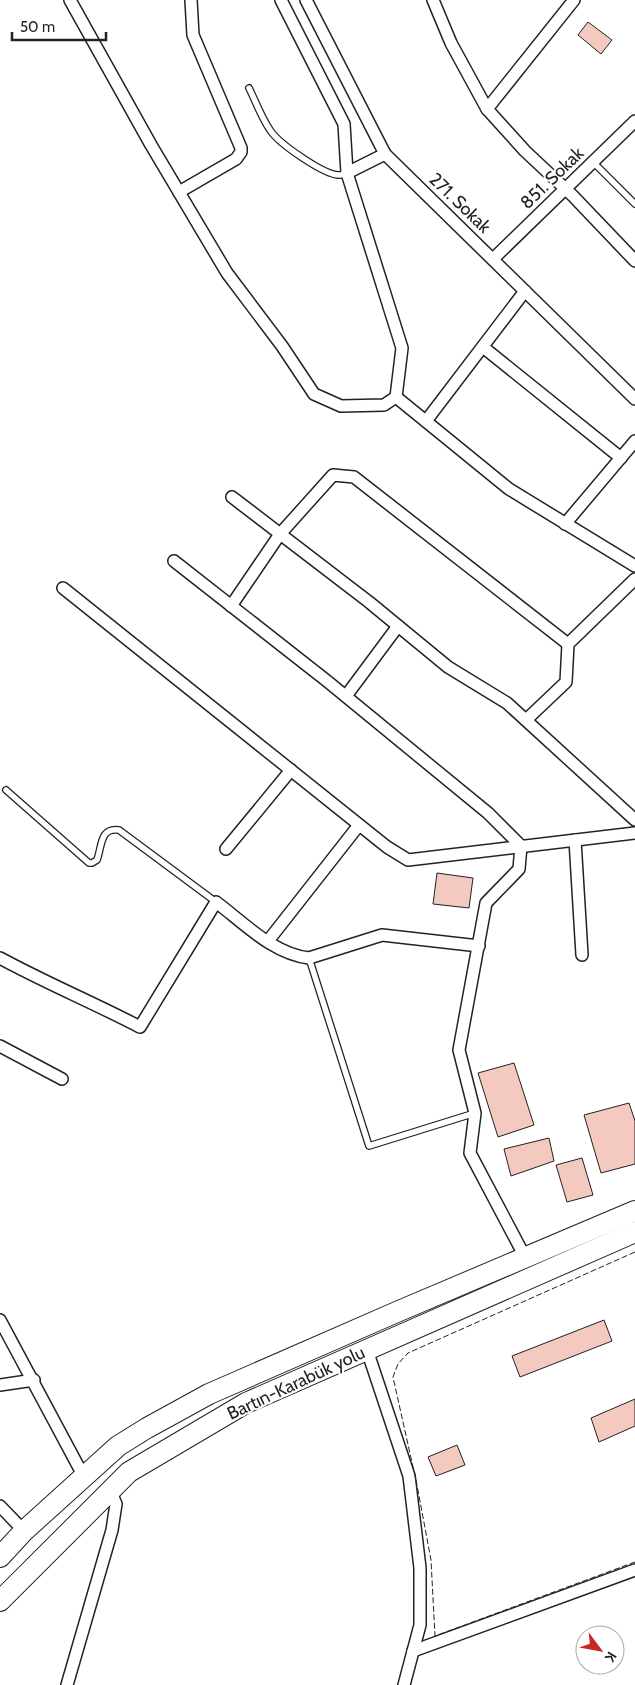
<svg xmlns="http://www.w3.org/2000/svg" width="635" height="1685" font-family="Cabin,sans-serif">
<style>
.building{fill:#f3c9c0;stroke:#222}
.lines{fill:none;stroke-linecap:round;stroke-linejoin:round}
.lane-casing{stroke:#222;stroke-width:8}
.street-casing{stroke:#222;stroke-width:14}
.highway-casing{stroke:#222;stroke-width:22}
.lane{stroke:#fff;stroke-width:5.5}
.street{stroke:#fff;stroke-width:11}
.highway{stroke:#fff;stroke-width:20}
.fence{stroke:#222;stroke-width:1;stroke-dasharray:6 2.5;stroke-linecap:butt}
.labels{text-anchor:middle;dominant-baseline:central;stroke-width:4;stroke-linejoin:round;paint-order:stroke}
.street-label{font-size:18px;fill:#222;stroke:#fff}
</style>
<rect width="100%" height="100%" fill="#fff"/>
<g class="building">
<path d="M588,22L612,40L601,54L578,35Z"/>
<path d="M437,873L473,878L469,908L433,904Z"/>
<path d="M514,1063L534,1125L498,1137L478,1073Z"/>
<path d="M629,1103L635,1121V1164L601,1173L584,1115Z"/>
<path d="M549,1138L554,1161L511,1176L504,1149Z"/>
<path d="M582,1158L593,1195L567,1202L556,1165Z"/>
<path d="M604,1320L612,1341L520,1377L512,1356Z"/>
<path d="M635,1399V1426L599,1442L591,1418Z"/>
<path d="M457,1445L465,1465L436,1476L428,1457Z"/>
</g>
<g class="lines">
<defs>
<g id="lane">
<path d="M249,88C256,102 261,117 270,130C278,143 325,176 340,175C342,175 345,174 347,173"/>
<path d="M593,162L635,204"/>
<path d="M6,790L89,863H92L97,860C102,846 100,827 119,830L216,902"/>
<path d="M309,958L369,1146L475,1113"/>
</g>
<g id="street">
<path d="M70,0L151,145L227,273L282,346L314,394L341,406L384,405L396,397L509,489L635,566"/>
<path d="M281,0L344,124L347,173L402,348L396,397"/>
<path d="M306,0L385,154L635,399"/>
<path d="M433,0L451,43L487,109L574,0"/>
<path d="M487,109L525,151L573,196L635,261"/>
<path d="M347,173L385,154"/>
<path d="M179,192L236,159L241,152V148L193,35L191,0"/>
<path d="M493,259L635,121"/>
<path d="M483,347L621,458"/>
<path d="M426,421L525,291"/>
<path d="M232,497L369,602L448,667L507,703L635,820"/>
<path d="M565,524L635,441"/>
<path d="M174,561L327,681L488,813L521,846L519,869L486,903L459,1050L475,1113L470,1153L525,1257"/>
<path d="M63,588L387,847L408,860L635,833"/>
<path d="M231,606L280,534L333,475L354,477L568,644"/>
<path d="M346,696L398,626"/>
<path d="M526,720L566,682L568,644L635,579"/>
<path d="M575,840L582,955"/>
<path d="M226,849L291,770"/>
<path d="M268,941L359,825"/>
<path d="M0,958C46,983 94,1003 140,1027L216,902C244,923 273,954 309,958L382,935L479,946"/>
<path d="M0,1046L62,1079"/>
<path d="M0,1320L84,1477"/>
<path d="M367,1350L409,1476L420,1568V1625L404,1685"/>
<path d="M0,1385L34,1380"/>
<path d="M0,1506L24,1531"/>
<path d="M413,1651L635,1570"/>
<path d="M67,1685L112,1530L116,1504L110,1490"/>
</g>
<g id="highway">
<path d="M0,1557L24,1531L118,1446L147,1428L209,1394L399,1311L635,1211"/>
<path d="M0,1601L129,1472L246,1403L635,1232"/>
</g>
</defs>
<use href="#lane" class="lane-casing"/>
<use href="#street" class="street-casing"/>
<use href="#highway" class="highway-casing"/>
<use href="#lane" class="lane"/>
<use href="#street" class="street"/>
<use href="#highway" class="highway"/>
<path class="fence" d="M635,1252L408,1353L398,1364L393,1377L417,1485L431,1560L435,1636L635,1562"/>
</g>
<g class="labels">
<g class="street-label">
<text transform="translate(552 178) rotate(-44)">851. Sokak</text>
<text transform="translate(460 203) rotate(44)">271. Sokak</text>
<text transform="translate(296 1383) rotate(-25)">Bartın-Karabük yolu</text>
</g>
</g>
<g transform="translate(600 1650) rotate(122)"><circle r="24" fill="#ffffff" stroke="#a7a7a7"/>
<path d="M0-4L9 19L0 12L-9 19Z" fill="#c62828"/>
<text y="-8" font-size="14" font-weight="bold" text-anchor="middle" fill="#222222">K</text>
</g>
<path d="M12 32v8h94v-8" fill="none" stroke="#222222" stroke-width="2.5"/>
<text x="20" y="32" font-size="15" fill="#222222" stroke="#ffffff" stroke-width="4" paint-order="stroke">50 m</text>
</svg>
